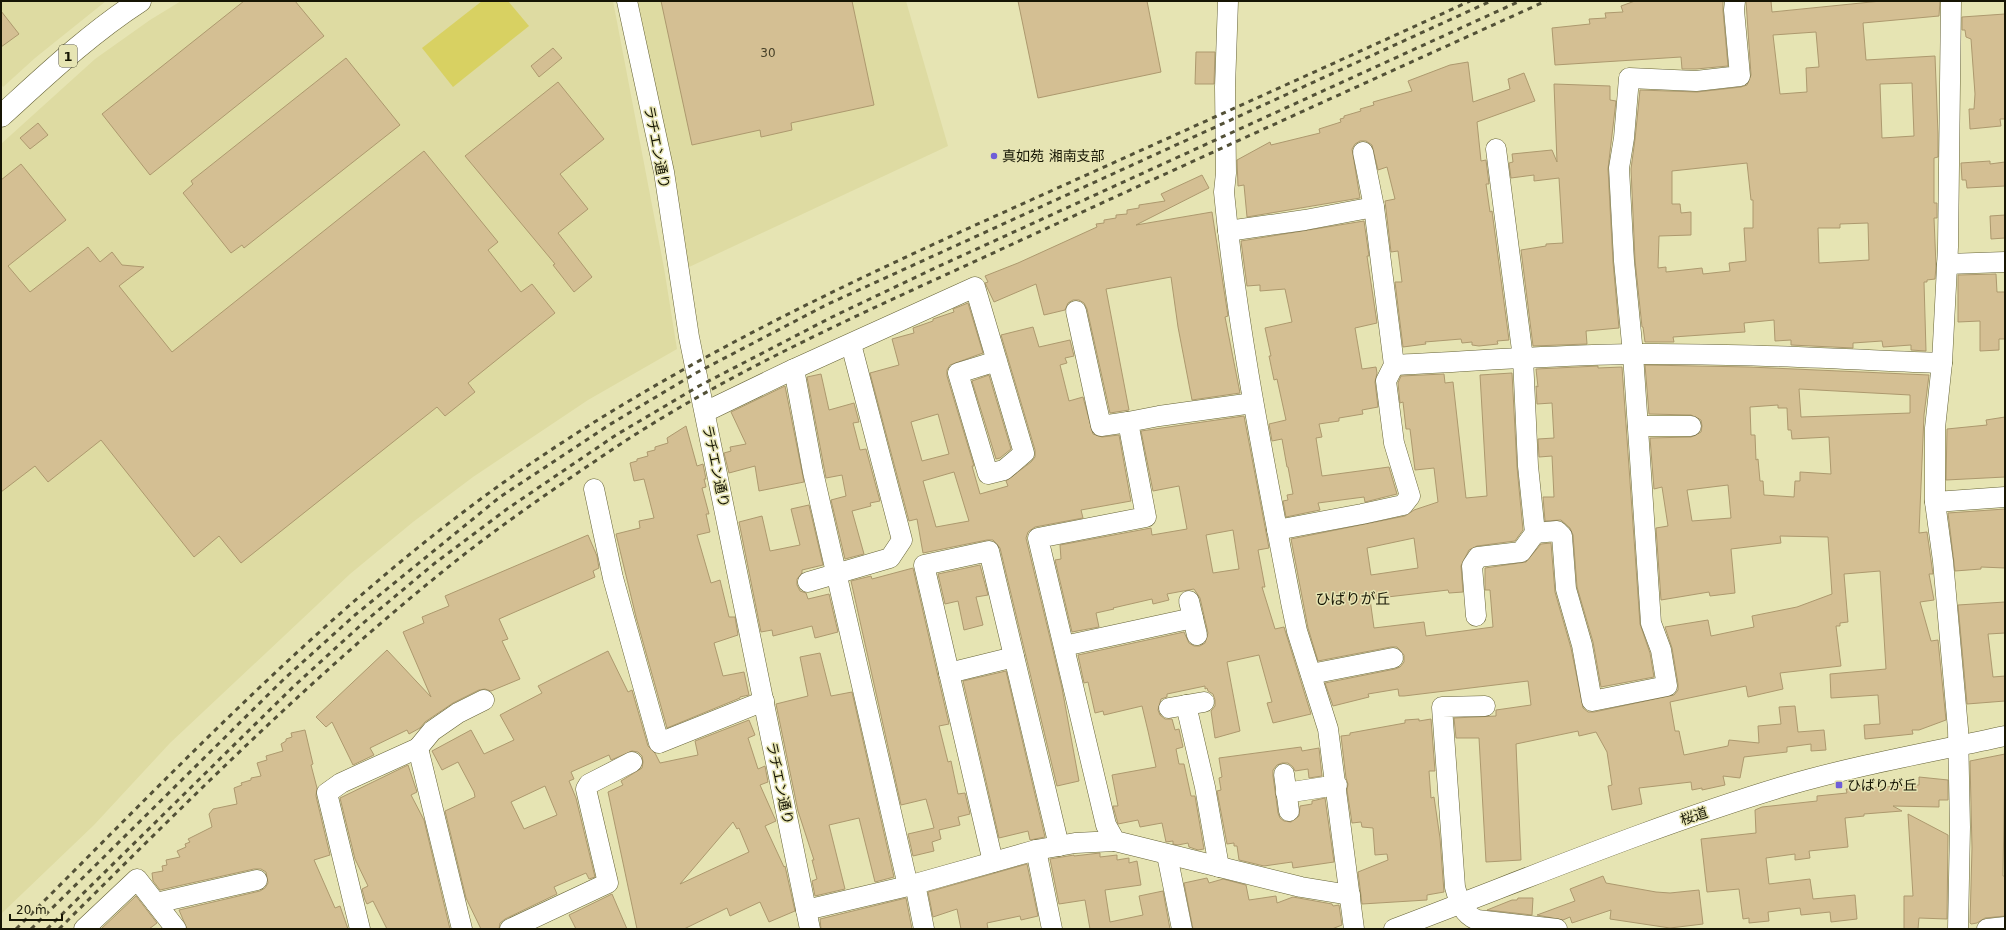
<svg xmlns="http://www.w3.org/2000/svg" width="2006" height="930" font-family="'DejaVu Sans','Noto Sans JP',sans-serif">
<style>
.built{fill:#dedba2}
.green{fill:#d8d162}
.building{fill:#d4bf93;stroke:#ad996e;fill-rule:evenodd}
.lines{fill:none;stroke-linecap:round;stroke-linejoin:round}
.minor-casing{stroke:#666337;stroke-width:21}
.highway-casing{stroke:#666337;stroke-width:23}
.minor{stroke:#fff;stroke-width:20}
.highway{stroke:#fff;stroke-width:22}
.rail{stroke:#535137;stroke-width:3;stroke-dasharray:5 5;stroke-linecap:butt}
.poi-dot{fill:#6f5ed8;stroke:#e6e4b3;stroke-width:1.5}
.labels{text-anchor:middle;dominant-baseline:central;stroke-width:3;stroke-linejoin:round;paint-order:stroke}
.number-label{font-size:12px;fill:#464028}
.shield{fill:#e6e4b3;stroke:#545338;stroke-width:1}
.shield-label{font-size:13px;font-weight:bold;fill:#161504}
.street-label{font-size:14px;fill:#161504;stroke:#e6e4b3}
.poi-label{font-size:14px;fill:#161504;stroke:#e6e4b3;text-anchor:start}
.neighbourhood-label{font-size:15px;fill:#161504;stroke:#e6e4b3}
</style>
<rect width="100%" height="100%" fill="#e6e4b3"/>
<g class="built">
<path d="M1,1H106L35,58L3,87L1,84Z"/>
<path d="M181,1H613L664,268L677,349L588,400L473,477L413,522L350,574L170,743L94,825L1,914V144L95,59L150,20Z"/>
<path d="M634,1H906L948,146L687,268Z"/>
</g>
<path class="green" d="M482,1H508L529,26L453,87L422,48Z"/>
<g class="building">
<path d="M244,1H295L324,36L150,175L102,114Z"/>
<path d="M661,1H852L874,105L791,123L792,130L761,137L760,130L692,145Z"/>
<path d="M1018,1H1147L1161,72L1038,98Z"/>
<path d="M1635,1H1723V11L1728,66L1696,69H1682L1681,57L1555,65L1552,28L1590,24L1589,19L1606,18L1605,13L1623,12L1621,6Z"/>
<path d="M1746,1H1771L1772,12L1881,1H1940L1939,16L1863,23L1866,60L1935,56L1938,134V157L1934,158V203H1937V218H1934L1936,266L1935,279L1927,280V282H1924L1926,351L1911,350V345L1883,347L1882,341L1853,343V348L1791,345V340L1775,341L1774,320L1744,323L1745,332L1673,337L1674,342H1645L1643,327H1642L1635,260L1631,169L1635,139L1640,90L1697,92L1741,87L1747,85L1751,75ZM1816,32L1819,67L1806,68L1807,92L1780,94L1773,35ZM1912,83L1914,136L1882,138L1880,84ZM1747,163L1751,200H1753V228H1744L1746,261L1729,263L1730,271L1703,274L1702,268L1666,272V267L1658,268L1659,236L1691,235V212L1681,213L1680,204H1672V171ZM1868,223L1869,260L1819,263L1818,228H1840V224Z"/>
<path d="M1,11L19,34L1,47Z"/>
<path d="M2005,14V119H2000L2001,126L1970,129L1969,109H1974L1975,94L1971,39L1966,37L1965,30H1962V17Z"/>
<path d="M553,48L562,58L539,77L531,66Z"/>
<path d="M1196,52H1215L1214,84H1195Z"/>
<path d="M346,58L400,125L244,248L242,245L231,253L183,193L193,184L191,181Z"/>
<path d="M1468,62L1473,102L1510,89L1508,79L1524,73L1535,101L1477,122L1481,161L1486,160L1489,184H1486L1490,212L1492,211L1509,340L1497,341L1498,344L1479,346L1472,345V342L1462,343L1461,339L1425,342L1426,344L1403,347L1395,282H1402L1398,251L1391,252L1385,201L1395,199L1387,167L1378,170L1372,145L1366,141H1360L1355,144L1352,149L1360,198L1247,217L1244,185L1238,186L1237,160L1270,142L1271,145L1320,133L1319,129L1341,122L1340,119L1344,118V116L1361,111L1360,109L1374,105L1373,102L1412,91L1408,81L1450,65Z"/>
<path d="M558,82L604,139L560,174L588,209L558,233L592,277L574,292L553,265L555,264L465,156Z"/>
<path d="M1554,84L1610,86V100L1616,101L1608,169L1613,262L1619,328L1586,331L1587,344L1533,346L1521,250L1546,246V244L1563,243L1559,178L1534,181V175L1511,178L1509,163L1513,162L1512,154L1552,150L1557,162Z"/>
<path d="M38,123L48,135L30,149L20,138Z"/>
<path d="M424,151L498,242L488,250L521,292L532,284L555,313L468,383L475,392L445,416L437,407L241,563L219,536L194,557L101,440L48,482L35,466L1,492V180L21,164L66,220L8,266L30,292L88,247L100,262L112,252L122,265L144,267L119,286L172,352Z"/>
<path d="M1990,161V164L2005,162V186L1967,188L1966,180H1962L1961,163Z"/>
<path d="M1202,175L1209,188L1136,225L1212,212L1228,316L1225,317L1240,393L1192,400L1178,327L1171,277L1106,289L1129,410L1110,413L1087,309L1084,303L1079,300H1073L1068,303L1065,310L1044,315L1036,284L994,302L985,283L988,282L985,276L1018,263L1097,227L1096,224L1104,223V220L1116,218V215L1127,214V210L1139,208V205L1165,201L1161,194Z"/>
<path d="M2005,215V238L1991,239L1990,216Z"/>
<path d="M1364,221L1369,256H1367L1377,323L1355,328L1362,369L1376,367L1377,373L1375,382L1378,407L1362,410L1363,414L1339,418V421L1319,424L1322,437L1316,438L1322,476L1389,467L1397,494L1365,502L1364,497L1318,503L1320,510L1286,517L1283,501L1288,500L1287,495L1293,494L1288,467H1287L1282,439L1272,441L1269,424L1286,420L1277,379L1274,380L1269,356H1271L1265,328L1292,322L1285,289L1260,291V285L1247,286L1241,241Z"/>
<path d="M1996,274L1997,292H2005V339H1999V350L1980,351V321L1958,322V275Z"/>
<path d="M968,303L983,353L950,365L947,370V376L974,466H972L980,494L1008,486L1006,481L1031,462L1035,457V450L1001,335L1033,327L1039,347L1070,340L1074,356L1065,358L1067,363L1060,365L1069,401L1083,397L1093,434L1102,437L1119,435L1130,496L1131,501L1081,510L1083,518L1035,527L1028,532L1026,538L1062,688L1079,781L1057,786L1000,548L993,540H987L923,553L917,519L909,521L870,373L899,365L892,339L914,333L913,328L933,321V319L954,312L953,309ZM938,414L949,454L922,461L911,422ZM954,472L969,521L936,527L923,481Z"/>
<path d="M1645,365L1749,367L1929,375L1924,415L1919,533L1927,532L1933,574H1929L1934,600L1920,602L1931,641L1938,640L1946,720L1919,730H1912L1913,734L1865,739L1864,725L1880,724L1878,695L1831,698L1830,674L1886,669L1880,571L1844,574L1848,622L1840,623V626H1836L1841,666L1780,673L1783,689L1748,697L1746,686L1670,702L1675,731H1679L1684,755L1728,746L1729,740L1759,743L1758,726L1781,724L1779,707L1795,706L1798,732L1824,730L1826,750L1811,751V744L1787,747V752L1744,757L1740,778L1723,776L1725,785L1702,790V788L1692,790L1691,782L1639,788L1642,804L1612,810L1608,786L1612,785L1607,752L1596,732L1579,736L1578,731L1516,744L1521,860L1486,862L1479,738H1456L1454,718L1496,716V710L1531,705L1528,681L1404,696H1399L1398,689L1368,694L1369,697L1333,706L1325,683L1395,669L1400,667L1404,662V655L1397,647H1391L1318,661L1308,628L1291,539L1405,516L1414,510L1438,502L1434,468L1415,470L1410,429H1406L1403,402L1400,403L1398,383L1401,376L1444,374L1445,383L1453,382L1466,498L1487,496L1480,375L1512,373L1517,467L1523,530L1515,541L1477,546L1469,550L1461,566L1463,592L1449,593L1448,590L1370,599L1374,628L1424,622L1426,636L1493,627L1490,590H1485V568L1526,562L1541,544L1551,543L1555,592L1571,648L1583,708L1588,712H1594L1674,695L1678,690V684L1672,648L1665,627L1708,620L1711,636L1754,627L1752,616L1797,607L1832,594L1828,537L1780,536L1781,543L1731,549L1735,593L1710,596L1709,592L1661,600L1656,528L1668,526L1662,487L1654,489L1650,438L1691,437L1701,432L1702,426L1701,420L1691,415L1649,414ZM1799,389L1910,395V413L1801,417ZM1778,405V408H1787L1788,430H1791L1792,439L1829,437L1831,474L1800,472V481H1795L1794,497L1764,495L1763,481H1760L1758,459L1756,460L1755,435H1751L1750,407ZM1728,485L1731,518L1692,521L1687,490ZM1414,538L1418,568L1371,575L1367,548Z"/>
<path d="M1598,366V368L1622,367L1640,624L1650,653L1654,677L1601,687L1593,642L1577,587L1573,535L1570,528L1561,520L1545,521L1543,497H1554L1552,456L1539,457L1538,439L1554,438L1552,403L1537,404L1536,386L1538,387L1536,369Z"/>
<path d="M821,374L829,410L854,403L859,422L853,423L860,450L866,449L880,501L870,503L871,506L852,511L864,554L845,559L831,500L846,496L842,475L826,478L807,377Z"/>
<path d="M989,375L1011,449L1000,458L996,459L972,381Z"/>
<path d="M785,386L804,482L759,491L755,466L729,473L724,453L731,451L730,447L746,444L731,412Z"/>
<path d="M1244,416L1269,548L1258,550L1265,587H1262L1275,629L1284,627L1311,714L1273,723L1267,703L1272,702L1259,655L1227,662L1240,731L1215,738L1211,711L1215,706V700L1213,694L1208,691L1207,688L1205,689V686L1167,694V697L1161,699L1158,710L1160,715L1165,719H1172L1175,730L1179,729L1183,747L1176,749L1179,764H1184L1191,796H1195L1204,849L1198,850L1189,847L1188,843L1178,845L1173,844V841L1166,842L1162,823L1140,827L1138,820L1118,824L1113,806H1118L1112,775L1156,767L1148,731L1142,706L1104,715L1103,711L1095,713L1088,682L1084,683L1078,655L1184,632L1189,643L1194,646H1200L1205,643L1208,633L1200,598L1194,589L1167,594L1169,600L1153,604L1152,599L1113,608L1114,609L1096,613L1099,627L1072,632L1055,560L1061,559L1060,545L1151,528L1152,535L1187,529L1179,486L1153,491L1141,431ZM1233,530L1239,569L1213,573L1206,535Z"/>
<path d="M2005,417V477L1946,480L1947,429L1987,425L1986,420Z"/>
<path d="M686,426L697,466L703,464L706,479H704L706,487L702,488L709,514H706L710,532L697,535L711,583L720,580L729,617H735L738,635L714,643L723,676L744,672L749,695L740,697V698L667,728L636,617L616,534L640,528L639,521L654,518L644,479L634,481L630,463L637,461V459L648,456L647,452L655,450V447L668,443L667,438Z"/>
<path d="M809,505L823,565L802,570V573L797,579V585L800,591L806,593L808,599L829,594L838,632L815,638L812,626L773,636L772,630L761,632L739,522L762,516L770,551L800,545L791,509Z"/>
<path d="M2005,509V568L1981,567V569L1955,571L1948,513Z"/>
<path d="M588,535L597,556L599,568L593,571L595,577L499,619L508,639L502,641L520,679L491,691L485,689L479,690L453,703L425,722L420,728L409,734L407,730L370,748L374,755L353,765L332,722L326,727L316,717L387,650L431,697L403,632L424,623L422,617L449,606L445,596Z"/>
<path d="M980,565L988,595L976,597L983,625L964,630L958,601L945,604L938,574Z"/>
<path d="M913,568L949,724L939,726L948,762L951,761L958,794L965,793L970,814L958,817L960,825L939,830L941,839L932,842L934,851L913,856L908,834L934,828L926,799L901,805L851,581L871,576L872,579Z"/>
<path d="M2005,602V633L1988,634L1993,677L2005,676V701L1967,704L1958,605Z"/>
<path d="M608,651L628,692L632,690L648,746L655,753L660,763L698,755L695,741L749,720L755,735L748,738L758,769L765,766L768,782L760,785L776,821L765,826L784,867L785,866L795,911L769,922L760,902L730,916L727,908L684,929H637L608,792L623,785L621,781L642,768L643,762L642,756L638,752L632,751L611,760L609,755L571,772L574,779L569,781L576,798L595,877L589,879L586,873L554,887L557,894L505,919L500,923L499,929H481L466,898L445,811L475,797L474,792L458,762L442,770L432,751L471,730L484,754L514,740L500,715L542,693L538,686ZM545,786L557,815L524,829L511,802ZM733,822L737,829L739,828L749,852L680,884Z"/>
<path d="M820,653L831,696L852,692L894,877L875,882L859,818L829,825L845,889L815,896L812,881L817,879L812,860H814L798,811L776,704L808,696L800,657Z"/>
<path d="M1006,671L1045,837L1030,840L1028,831L999,838L963,681Z"/>
<path d="M1419,719V721L1431,719L1435,771H1429L1431,798L1434,797L1440,838L1444,892L1427,895V900L1362,904L1358,872L1388,860L1387,854L1375,855L1373,828L1362,827L1361,822L1352,823L1347,790L1348,784L1346,778L1341,736L1350,735V733L1405,723V720Z"/>
<path d="M305,730L313,764L311,765L317,788L316,796L330,855L314,860L335,908L340,906L348,929H187L179,910L260,891L265,888L268,883L266,872L261,869H254L160,890L153,881L152,873L163,871L162,866L167,865L166,860L180,857L177,851L186,847L185,844L190,842L188,839L212,827L209,814L213,809L237,804L234,788L242,785L241,783L251,780V778L261,776L257,763L267,760L266,756L283,751L281,744L286,741V739L292,737L291,733Z"/>
<path d="M1301,747L1302,751L1319,748L1322,776L1309,778L1308,769L1295,771L1293,767L1288,763H1282L1277,765L1273,770V776L1278,813L1280,818L1284,821L1291,822L1299,816L1300,806L1312,804V801L1325,798L1334,862L1293,868L1292,862L1264,866L1239,860L1237,846H1234V843L1227,844L1217,791L1221,790L1219,778L1222,777L1219,758Z"/>
<path d="M2005,754L2003,876H2005V916L1985,918L1977,923L1971,924L1970,923L1972,848L1970,761Z"/>
<path d="M408,765L417,792L411,795L424,820L450,929H387L373,901L367,904L365,900L362,889L368,886L355,859L340,798Z"/>
<path d="M1919,777L1948,780V800H1939V807L1893,806L1902,811L1864,814V816L1845,818L1848,847L1809,851L1810,858L1795,860V854L1766,858L1769,884L1810,879L1813,899L1855,895L1857,919L1831,922L1830,912L1801,915L1800,908L1768,912L1769,921L1749,923V918L1743,919L1739,889L1707,892L1701,839L1756,833L1755,810L1762,807L1817,801V796L1847,793L1846,789L1919,785Z"/>
<path d="M1908,814L1948,835L1947,919L1919,918L1918,929H1904V896H1913Z"/>
<path d="M1100,853V857L1117,855V860L1129,858V863L1137,861L1141,885L1105,890L1110,922L1143,915L1139,896L1163,891L1170,929H1090L1085,900L1059,904L1050,859L1074,855V856Z"/>
<path d="M1027,864L1038,916L1021,920L1020,916L987,923L988,929H961L957,909L933,917L928,892Z"/>
<path d="M1603,876L1606,883L1656,892L1670,893L1699,890L1703,924L1670,928L1610,919L1611,910L1572,923L1570,917L1563,920L1537,915L1575,901L1570,889Z"/>
<path d="M1207,878L1209,883L1223,879L1246,885L1249,900L1276,896L1277,903L1293,897L1332,904L1333,906L1339,905L1342,925L1332,929H1193L1184,883Z"/>
<path d="M612,894L627,929H576L569,915Z"/>
<path d="M136,896L157,923L149,929H101Z"/>
<path d="M906,898L912,929H821L820,919Z"/>
<path d="M1518,898H1533L1532,915L1487,910L1512,900H1517Z"/>
</g>
<g class="lines">
<defs>
<g id="minor">
<path d="M627,1L664,172L689,337L810,929"/>
<path d="M1228,1L1225,87L1226,173L1224,192C1237,330 1265,466 1291,602L1297,631L1328,729L1354,929"/>
<path d="M1951,1L1948,247L1942,363L1935,428V502L1943,561L1958,729L1960,827L1958,929"/>
<path d="M1363,152L1374,207"/>
<path d="M1228,231L1305,220L1374,207L1394,365L1386,381L1394,443L1410,496L1403,505L1362,514L1277,530"/>
<path d="M1947,264L2005,262"/>
<path d="M1076,311L1101,426L1128,422"/>
<path d="M1394,365C1474,361 1554,355 1633,354C1736,353 1839,359 1942,363"/>
<path d="M794,369L813,472L908,886"/>
<path d="M1253,403L1159,416L1128,422L1146,517L1038,538L1106,825L1115,841L1301,887L1350,895"/>
<path d="M705,412L794,369L975,287L1024,453L1004,470L988,474L958,373L997,361"/>
<path d="M1638,426H1691"/>
<path d="M594,489L613,578L659,743L764,701"/>
<path d="M1935,502L2005,497"/>
<path d="M1535,533L1557,531L1562,536L1566,589L1582,645L1592,701L1667,686L1661,650L1651,623L1633,354L1624,261L1619,168L1624,138L1629,78L1696,81L1740,76L1734,10L1735,1"/>
<path d="M808,582L890,558L902,540L851,344"/>
<path d="M1189,601L1197,635"/>
<path d="M1476,616L1472,566L1478,557L1521,552L1535,533L1528,466L1523,358L1496,149"/>
<path d="M1064,646L1193,618"/>
<path d="M949,673L1014,657"/>
<path d="M1311,674L1393,658"/>
<path d="M1186,705L1205,787L1219,867"/>
<path d="M1485,706L1442,707L1455,887C1459,902 1463,914 1477,920L1557,929"/>
<path d="M1169,708L1204,702"/>
<path d="M418,748L462,929"/>
<path d="M1284,774L1289,811"/>
<path d="M1286,793L1337,785"/>
<path d="M1036,850L1052,929"/>
<path d="M1167,855L1182,929"/>
<path d="M993,862L924,565L989,551L1059,846"/>
<path d="M915,884L924,929"/>
<path d="M156,903L257,880"/>
<path d="M806,910L908,886L1036,850L1075,843L1115,841"/>
<path d="M84,929L137,879L176,929"/>
<path d="M360,929L327,793L341,783L418,748L432,731L458,713L484,700"/>
<path d="M510,929L608,883L586,789L589,784L632,762"/>
<path d="M1394,929C1524,880 1652,826 1785,786C1857,765 1931,752 2005,736"/>
<path d="M1987,929L2005,927"/>
</g>
<path id="highway" d="M1,116C45,76 89,34 140,1"/>
</defs>
<use href="#minor" class="minor-casing"/>
<use href="#highway" class="highway-casing"/>
<use href="#minor" class="minor"/>
<use href="#highway" class="highway"/>
<g class="rail">
<path d="M16,929C169,777 318,617 493,490C659,370 844,284 1031,200C1177,134 1324,68 1470,1"/>
<path d="M31,929L284,679L355,615L500,497L609,425L696,373L826,305L1491,1"/>
<path d="M47,929L293,687L362,624L435,563L507,509L616,435L699,386L832,317L935,268L1520,1"/>
<path d="M59,929C181,808 303,685 436,577C493,530 555,488 616,447C737,367 872,309 1004,248C1184,165 1365,83 1546,1"/>
</g>
</g>
<g class="poi-dot">
<circle cx="994" cy="156" r="4"/>
<rect x="1835" y="781" width="8" height="8" rx="2"/>
</g>
<g class="labels">
<g class="number-label">
<text x="768" y="53">30</text>
</g>
<rect class="shield" x="59" y="45" width="18" height="22" rx="3"/>
<g class="shield-label">
<text x="68" y="56">1</text>
</g>
<g class="street-label">
<text transform="translate(657 147) rotate(79)">ラチエン通り</text>
<text transform="translate(716 466) rotate(78)">ラチエン通り</text>
<text transform="translate(780 783) rotate(78)">ラチエン通り</text>
<text transform="translate(1694 816) rotate(-18)">桜道</text>
</g>
<g class="poi-label">
<text x="1002" y="156">真如苑 湘南支部</text>
<text x="1847" y="785">ひばりが丘</text>
</g>
<g class="neighbourhood-label">
<text x="1353" y="599">ひばりが丘</text>
</g>
</g>
<rect width="2006" height="930" fill="none" stroke="#161504" stroke-width="4"/>
<path d="M10 914v6h52v-6" fill="none" stroke="#161504" stroke-width="2"/>
<text x="16" y="914" font-size="12" fill="#161504" stroke="#e6e4b3" stroke-width="3" paint-order="stroke">20 m</text>
</svg>
